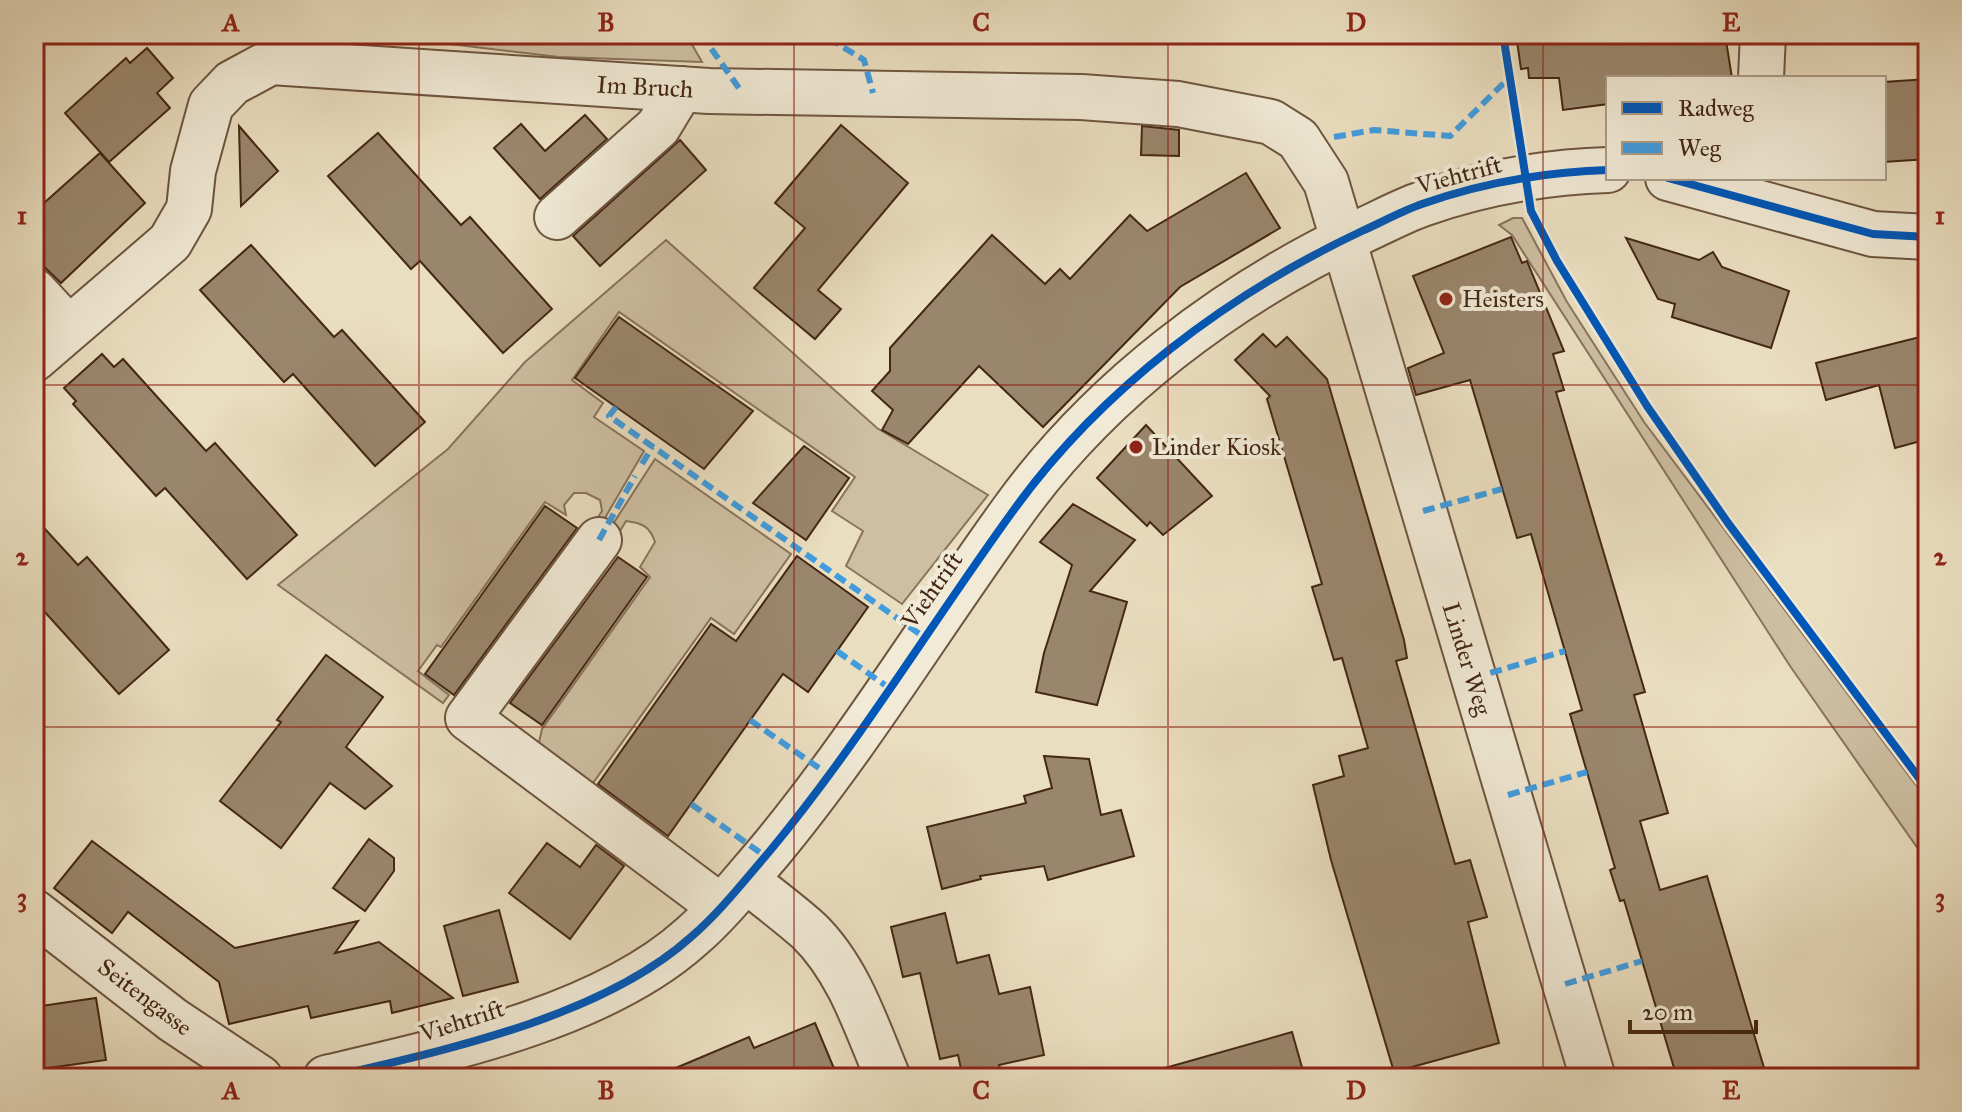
<svg xmlns="http://www.w3.org/2000/svg" width="1962" height="1112" font-family="'IM FELL Great Primer',serif">
<style>
.green{fill:#cebfa3;stroke:#89735c;stroke-width:2}
.building{fill:#9a866d;stroke:#442714;stroke-width:2}
.lines{fill:none;stroke-linecap:round;stroke-linejoin:round}
.minor-casing{stroke:#6e553f;stroke-width:48}
.minor{stroke:#f1ead6;stroke-width:44}
.quiet{stroke:#409cde;stroke-width:6;stroke-dasharray:12 6;stroke-linecap:butt}
.cycleway-casing{stroke:#f1ead6;stroke-width:13}
.cycleway{stroke:#0057b8;stroke-width:8}
.grid{fill:none;stroke:#8f2418;stroke-width:2;stroke-opacity:0.55}
.poi-dot{fill:#8f2418;stroke:#f1ead6;stroke-width:3}
.labels{text-anchor:middle;dominant-baseline:central;stroke-width:8;stroke-linejoin:round;paint-order:stroke}
.street-label{font-size:24px;fill:#442714;stroke:#f1ead6}
.poi-label{font-size:24px;fill:#442714;stroke:#f1ead6;text-anchor:start}
.neatline{fill:none;stroke:#8f2418;stroke-width:3}
.grid-label{font-size:26px;text-anchor:middle;font-weight:bold;fill:#8f2418}
</style>
<rect width="100%" height="100%" fill="#eadec0"/>
<filter id="stains"><feTurbulence type="fractalNoise" baseFrequency=".0025" numOctaves="4"/><feColorMatrix values="0 0 0 0 .2 0 0 0 0 .09 0 0 0 0 .02 0 0 0 .5 -.17"/></filter>
<radialGradient id="worn" r=".72"><stop offset=".6" stop-color="#630" stop-opacity="0"/><stop offset="1" stop-color="#630" stop-opacity=".3"/></radialGradient>
<g class="green">
<path d="M366,34H686L702,62L559,57Z"/>
<path d="M1513,218H1522L1567,302L1644,422L1928,801V863L1790,666L1512,235L1499,225Z"/>
<path d="M666,240L877,428L988,495L902,604L846,566L863,531L832,511L855,477L619,312L572,380L603,403L594,417L644,451L595,535L591,528L602,511L600,500L586,493H574L564,505L566,515L545,502L441,647L437,645L418,671L449,695L443,703L278,585L448,449L525,362Z"/>
<path d="M655,459L791,554L734,634L711,618L588,790L537,751L542,729L650,577L640,567L655,542C650,527 643,523 626,521L611,546L602,541Z"/>
</g>
<g class="building">
<path d="M1516,34H1618L1619,44L1685,34H1725L1732,78H1608V104L1563,110L1559,78H1529L1528,68L1521,69Z"/>
<path d="M147,48L173,78L157,93L170,108L109,162L65,113L126,58L130,63Z"/>
<path d="M1928,79V159L1884,162V82Z"/>
<path d="M585,115L607,139L540,199L494,148L521,124L545,151Z"/>
<path d="M841,125L908,183L818,290L841,309L815,339L754,288L805,228L775,203Z"/>
<path d="M239,126L278,171L241,206Z"/>
<path d="M1142,126L1179,130V156L1141,155Z"/>
<path d="M378,133L461,225L470,217L552,309L503,353L420,261L411,269L328,176Z"/>
<path d="M680,140L706,170L600,266L573,236Z"/>
<path d="M100,153L145,203L61,283L34,257V212Z"/>
<path d="M1246,173L1280,228L1180,287L1043,427L979,366L908,444L882,430L893,410L872,391L890,371V348L992,235L1045,284L1060,269L1070,279L1130,215L1147,231Z"/>
<path d="M1511,237L1522,263L1527,261L1564,351L1553,354L1564,390L1556,392L1645,692L1634,695L1668,813L1640,821L1660,890L1707,876L1767,1078H1677L1624,900L1620,901L1610,870L1615,868L1570,714L1582,710L1531,534L1517,538L1470,380L1416,395L1408,368L1444,353L1413,276Z"/>
<path d="M1626,238L1699,260L1713,252L1722,267L1789,291L1771,348L1672,317L1675,304L1658,299Z"/>
<path d="M251,245L334,337L342,330L425,422L375,466L293,374L284,382L200,290Z"/>
<path d="M619,317L753,411L704,469L575,378Z"/>
<path d="M1263,334L1276,347L1287,337L1327,379L1404,640L1407,658L1396,661L1455,864L1470,860L1487,917L1468,922L1499,1043L1394,1072L1331,860L1313,785L1344,776L1339,756L1368,748L1342,658L1334,660L1312,587L1322,584L1267,399L1270,396L1235,360Z"/>
<path d="M1928,335V439L1895,448L1879,385L1826,400L1816,363Z"/>
<path d="M102,354L114,367L123,359L206,451L215,443L297,535L247,579L165,488L156,496L73,404L76,401L64,388Z"/>
<path d="M1146,425L1212,496L1163,535L1150,522L1147,526L1097,478Z"/>
<path d="M804,446L849,478L806,540L753,503Z"/>
<path d="M1073,504L1135,540L1090,591L1127,602L1097,705L1036,692L1044,653L1072,565L1040,542Z"/>
<path d="M545,506L577,528L454,695L425,674Z"/>
<path d="M34,517L78,565L87,557L169,650L119,694L34,600Z"/>
<path d="M797,556L868,607L808,692L783,674L668,836L598,784L711,624L736,641Z"/>
<path d="M618,557L647,577L542,725L510,703Z"/>
<path d="M326,655L383,697L346,747L392,786L365,809L330,783L281,848L220,801L281,722L277,720Z"/>
<path d="M1044,756L1089,759L1101,815L1121,810L1134,856L1048,880L1044,866L980,876L981,879L942,889L927,827L1026,803L1024,796L1052,788Z"/>
<path d="M369,839L394,858V871L365,911L333,888Z"/>
<path d="M92,841L235,948L358,921L335,953L379,942L453,998L392,1013L390,1001L311,1018L308,1006L229,1024L219,982L128,912L112,933L54,888Z"/>
<path d="M547,843L580,867L596,845L624,866L570,939L509,893Z"/>
<path d="M499,910L518,982L463,996L444,926Z"/>
<path d="M945,913L957,963L989,955L999,994L1030,987L1044,1055L999,1065L1002,1078H963L958,1055L940,1059L920,973L903,977L891,927Z"/>
<path d="M96,998L106,1060L34,1070V1007Z"/>
<path d="M815,1023L838,1078H652L749,1037L754,1048Z"/>
<path d="M1292,1032L1305,1078H1166L1165,1068Z"/>
</g>
<g class="lines">
<defs>
<g id="minor">
<path d="M1761,78L1763,34"/>
<path d="M1668,178L1873,234L1928,237"/>
<path d="M557,217L658,127L681,89"/>
<path d="M34,291L68,328"/>
<path d="M34,359L170,242L189,209L193,171L211,105L232,83L271,62L709,91L1081,97L1178,104L1271,122L1298,139L1326,182L1593,1078"/>
<path d="M599,540L468,718L721,907"/>
<path d="M746,880C767,897 789,913 809,931C849,970 867,1028 888,1078"/>
<path d="M34,912L173,1020L260,1078"/>
<path d="M326,1078C441,1051 601,1018 691,937C720,912 744,881 769,852C858,745 931,624 1013,511C1100,390 1228,294 1362,231C1382,222 1402,211 1422,204C1482,183 1545,172 1608,170"/>
</g>
</defs>
<use href="#minor" class="minor-casing"/>
<use href="#minor" class="minor"/>
<g class="quiet">
<path d="M701,34L741,91"/>
<path d="M811,34L825,36L864,60L873,93"/>
<path d="M1334,137L1374,130L1450,136L1509,78"/>
<path d="M616,407L609,416L924,637"/>
<path d="M642,464L652,447"/>
<path d="M1423,511L1502,489"/>
<path d="M599,540L635,476"/>
<path d="M837,651L889,688"/>
<path d="M1473,678L1565,651"/>
<path d="M750,720L829,775"/>
<path d="M1508,795L1587,772"/>
<path d="M691,804L765,856"/>
<path d="M1565,984L1642,961"/>
</g>
<defs>
<g id="cycleway">
<path d="M1503,34L1531,211L1557,261L1647,406L1728,523L1928,790"/>
<path d="M1668,178L1873,234L1928,237"/>
<path d="M326,1078C441,1051 601,1018 691,937C720,912 744,881 769,852C858,745 931,624 1013,511C1100,390 1228,294 1362,231C1382,222 1402,211 1422,204C1482,183 1545,172 1608,170"/>
</g>
</defs>
<use href="#cycleway" class="cycleway-casing"/>
<use href="#cycleway" class="cycleway"/>
</g>
<path class="grid" d="M419,34V1078M794,34V1078M1168,34V1078M1543,34V1078M34,385H1928M34,727H1928"/>
<g class="poi-dot">
<circle cx="1446" cy="299" r="8"/>
<circle cx="1136" cy="447" r="8"/>
</g>
<g class="labels">
<g class="street-label">
<text transform="translate(645 87) rotate(3)">Im Bruch</text>
<text transform="translate(1459 175) rotate(-15)">Viehtrift</text>
<text transform="translate(932 590) rotate(-55)">Viehtrift</text>
<text transform="translate(1467 659) rotate(73)">Linder Weg</text>
<text transform="translate(145 997) rotate(37)">Seitengasse</text>
<text transform="translate(462 1021) rotate(-18)">Viehtrift</text>
</g>
<g class="poi-label">
<text x="1462" y="299">Heisters</text>
<text x="1152" y="447">Linder Kiosk</text>
</g>
</g>
<rect width="1962" height="1112" fill="none" stroke="#eadec0" stroke-width="88"/>
<rect x="1606" y="76" width="280" height="104" fill="#f1ead6" stroke="#ac9c88" stroke-width="2"/>
<rect x="1622" y="102" width="40" height="12" fill="#0057b8" stroke="#ac9c88" stroke-width="2"/>
<text x="1678" y="116" font-size="24" fill="#442714">Radweg</text>
<rect x="1622" y="142" width="40" height="12" fill="#409cde" stroke="#ac9c88" stroke-width="2"/>
<text x="1678" y="156" font-size="24" fill="#442714">Weg</text>
<path d="M1630 1020v12h126v-12" fill="none" stroke="#442714" stroke-width="4"/>
<text x="1642" y="1020" font-size="24" fill="#442714" stroke="#f1ead6" stroke-width="6" paint-order="stroke">20 m</text>
<rect x="44" y="44" width="1874" height="1024" class="neatline"/>
<g class="grid-label">
<text x="231" y="31">A</text>
<text x="606" y="31">B</text>
<text x="981" y="31">C</text>
<text x="1356" y="31">D</text>
<text x="1731" y="31">E</text>
<text x="22" y="224">1</text>
<text x="1940" y="224">1</text>
<text x="22" y="565">2</text>
<text x="1940" y="565">2</text>
<text x="22" y="906">3</text>
<text x="1940" y="906">3</text>
<text x="231" y="1099">A</text>
<text x="606" y="1099">B</text>
<text x="981" y="1099">C</text>
<text x="1356" y="1099">D</text>
<text x="1731" y="1099">E</text>
</g>
<rect width="100%" height="100%" filter="url(#stains)"/>
<rect width="100%" height="100%" fill="url(#worn)"/>
</svg>
